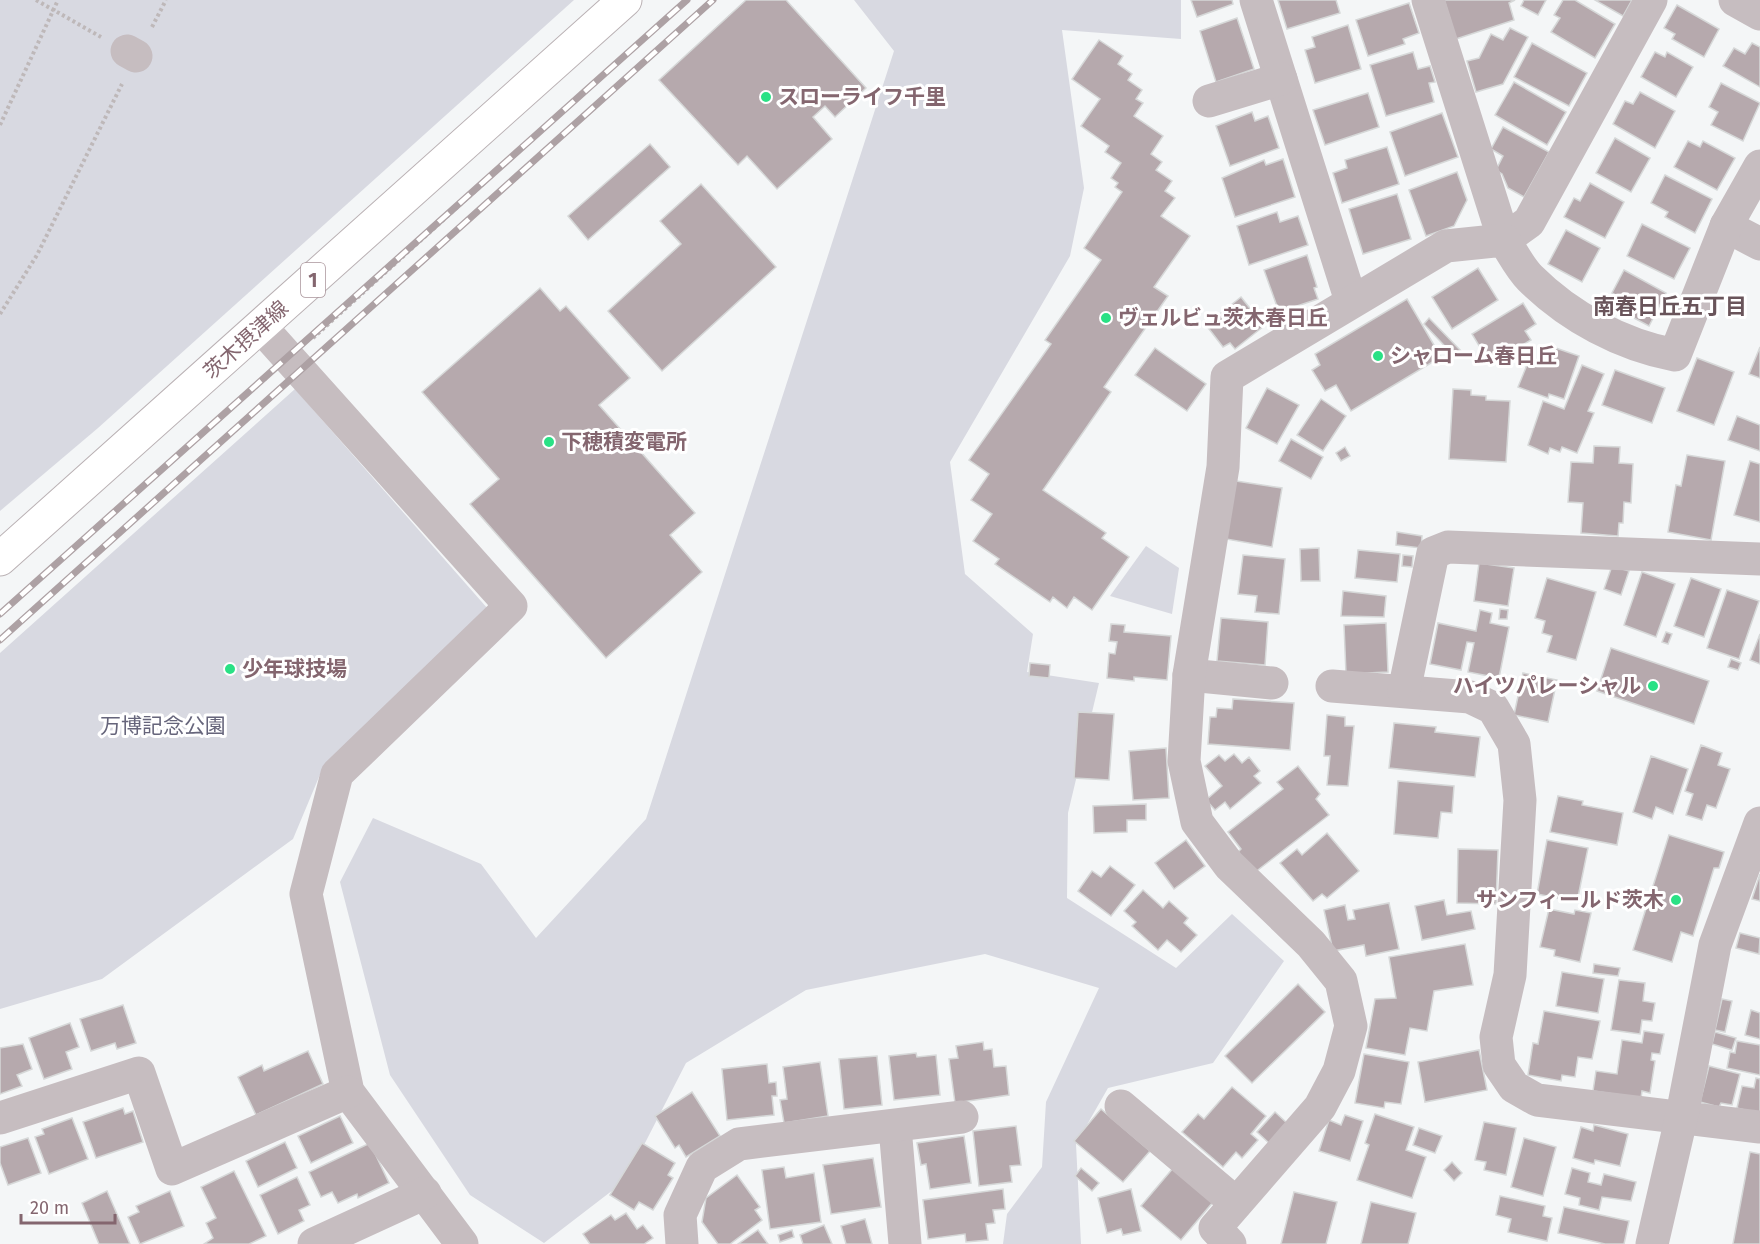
<svg xmlns="http://www.w3.org/2000/svg" width="1760" height="1244" font-family="'Fira Sans','Noto Sans JP',sans-serif">
<style>
.green{fill:#d8d9e1}
.building{fill:#b6a9ad;stroke:#d6d8d8;stroke-width:1.5}
.lines{fill:none;stroke-linecap:round;stroke-linejoin:round}
.major-casing{stroke:#bab1b4;stroke-width:35}
.path{stroke:#beb8b9;stroke-width:4;stroke-dasharray:3 3;stroke-linecap:butt}
.minor{stroke:#c6bdc0;stroke-width:33}
.major{stroke:#fff;stroke-width:33}
.rail-casing{stroke:#ada1a4;stroke-width:7}
.rail{stroke:#fff;stroke-width:4.5;stroke-dasharray:14;stroke-linecap:butt}
.poi-dot{fill:#2ae185;stroke:#fff;stroke-width:2}
.labels{text-anchor:middle;dominant-baseline:central;stroke-width:6;stroke-linejoin:round;paint-order:stroke}
.shield{fill:#fff;stroke:#a9949a;stroke-width:1.5}
.shield-label{font-size:20px;font-weight:bold;fill:#84666f}
.poi-label{font-size:21px;font-weight:bold;fill:#84666f;stroke:#fff;text-anchor:start}
.street-label{font-size:21px;fill:#84666f;stroke:#fff}
.park-label{font-size:21px;fill:#66657b;stroke:#fff}
.neighbourhood-label{font-size:22px;font-weight:bold;fill:#69545a;stroke:#fff}
</style>
<rect width="100%" height="100%" fill="#f4f6f7"/>
<g class="green">
<path d="M0,0H574L98,428L0,511Z"/>
<path d="M854,0H1181V39L1062,30L1084,188L1070,256L950,462L965,574L1033,634L1027,672L1099,683L1068,813L1067,898L1176,968L1232,914L1284,961L1213,1063L1108,1088L1076,1144L1081,1244H1003L1007,1214L1042,1167L1046,1102L1099,988L985,954L806,990L686,1063L626,1180L544,1243L470,1195L390,1075L340,882L373,818L481,864L536,938L646,819L894,51Z"/>
<path d="M295,389L488,609L324,765L293,839L102,979L0,1009V653Z"/>
<path d="M1146,546L1179,568L1172,614L1110,596Z"/>
</g>
<g class="building">
<path d="M746,0H786L866,88L835,117L825,106L813,117L832,139L777,189L747,156L738,165L659,80Z"/>
<path d="M1191,0H1232L1233,4L1197,17Z"/>
<path d="M1278,0H1336L1340,13L1287,29Z"/>
<path d="M1444,0H1515L1509,3L1514,20L1456,39Z"/>
<path d="M1524,0H1546L1538,15L1521,6Z"/>
<path d="M1563,0H1575L1615,24L1595,58L1551,32L1560,18L1554,15Z"/>
<path d="M1595,0H1632L1623,16Z"/>
<path d="M1409,3L1419,33L1403,39L1405,44L1368,56L1356,20Z"/>
<path d="M1677,5L1719,29L1704,57L1672,39L1675,34L1664,28Z"/>
<path d="M1237,18L1254,69L1216,82L1200,31Z"/>
<path d="M1348,25L1361,69L1315,83L1305,50L1315,47L1312,37Z"/>
<path d="M1510,28L1528,37L1503,84L1476,92L1467,61L1479,58L1491,34L1503,40Z"/>
<path d="M1099,40L1123,56L1118,64L1132,74L1128,80L1142,90L1136,99L1143,103L1134,116L1163,136L1151,154L1162,162L1156,170L1172,181L1165,191L1175,198L1161,216L1190,236L1154,287L1168,296L1104,387L1111,392L1043,490L1106,533L1102,538L1129,557L1092,610L1074,597L1067,608L1053,597L1050,602L995,564L999,559L973,541L992,514L971,500L989,474L969,460L1051,344L1045,340L1101,260L1084,248L1122,192L1115,187L1118,183L1111,178L1121,163L1105,152L1109,146L1081,126L1100,99L1072,79Z"/>
<path d="M1532,43L1587,73L1569,106L1514,77Z"/>
<path d="M1752,43L1760,47V87L1723,66L1734,48L1745,54Z"/>
<path d="M1413,52L1418,69L1430,66L1435,82L1429,83L1434,102L1386,116L1370,65Z"/>
<path d="M1655,52L1665,57L1667,52L1693,67L1676,97L1641,77Z"/>
<path d="M1514,82L1566,112L1547,145L1495,115Z"/>
<path d="M1721,83L1760,103L1743,141L1711,125L1718,112L1709,107Z"/>
<path d="M1640,92L1675,111L1655,148L1613,124L1625,101L1633,104Z"/>
<path d="M1368,93L1379,127L1325,145L1313,110Z"/>
<path d="M1252,112L1255,121L1268,116L1279,148L1230,166L1216,126Z"/>
<path d="M1442,113L1458,157L1405,176L1390,132Z"/>
<path d="M1503,127L1549,152L1524,197L1508,188L1502,174L1496,170L1503,156L1491,149Z"/>
<path d="M1615,138L1650,158L1631,192L1596,173Z"/>
<path d="M1688,141L1700,147L1703,141L1735,158L1717,190L1674,167Z"/>
<path d="M650,144L670,167L588,240L568,216Z"/>
<path d="M1387,147L1399,184L1342,203L1333,173L1347,168L1345,160Z"/>
<path d="M1283,159L1295,197L1235,217L1222,178L1264,160L1266,165Z"/>
<path d="M1457,172L1467,200L1454,226L1426,236L1409,190Z"/>
<path d="M1665,175L1712,199L1695,233L1665,217L1668,212L1651,203Z"/>
<path d="M1590,183L1624,202L1605,238L1564,217L1574,198L1580,201Z"/>
<path d="M701,184L776,267L662,371L608,311L681,244L660,221Z"/>
<path d="M1397,194L1411,239L1363,254L1349,209Z"/>
<path d="M1277,212L1280,222L1298,216L1308,245L1249,265L1237,226Z"/>
<path d="M1642,224L1690,248L1674,279L1627,256Z"/>
<path d="M1566,230L1600,248L1582,282L1548,264Z"/>
<path d="M1307,255L1317,287L1314,288L1318,299L1279,312L1264,270Z"/>
<path d="M1478,268L1498,300L1452,329L1432,297Z"/>
<path d="M1624,270L1666,293L1649,326L1615,308L1621,298L1612,293Z"/>
<path d="M540,288L560,311L566,306L630,378L599,405L695,513L670,535L702,572L606,658L470,504L499,479L422,392Z"/>
<path d="M1241,297L1264,326L1235,349L1230,343L1223,347L1206,325Z"/>
<path d="M1407,299L1441,357L1351,411L1336,385L1325,391L1312,370L1320,365L1315,354Z"/>
<path d="M1523,303L1536,324L1525,331L1531,340L1490,364L1472,334Z"/>
<path d="M1429,318L1461,351L1455,357L1424,324Z"/>
<path d="M1547,345L1579,356L1564,399L1549,394L1548,398L1518,387L1529,360L1540,363Z"/>
<path d="M1760,347V378L1749,374Z"/>
<path d="M1155,348L1206,384L1187,411L1135,375Z"/>
<path d="M1697,358L1734,372L1714,425L1677,411Z"/>
<path d="M1582,365L1604,374L1588,411L1594,413L1577,453L1562,447L1560,452L1550,448L1548,454L1528,445L1543,401L1564,409Z"/>
<path d="M1615,370L1665,388L1652,423L1602,405Z"/>
<path d="M1267,388L1299,405L1277,444L1246,428Z"/>
<path d="M1453,389L1471,390V395L1486,396V400L1510,401L1506,462L1449,459Z"/>
<path d="M1321,399L1346,416L1323,451L1297,435Z"/>
<path d="M1737,416L1760,425V451L1728,440Z"/>
<path d="M1291,439L1323,457L1311,479L1279,461Z"/>
<path d="M1594,446L1620,447L1619,463L1633,464L1631,503L1624,502L1623,523H1619L1618,536L1581,533L1583,503L1568,502L1571,462L1593,463Z"/>
<path d="M1345,447L1350,456L1341,461L1336,453Z"/>
<path d="M1687,455L1725,461L1711,540L1668,532L1676,485L1681,486Z"/>
<path d="M1750,461L1760,464V522L1734,515Z"/>
<path d="M1236,481L1282,488L1272,547L1226,539Z"/>
<path d="M1397,532L1422,536L1421,548L1396,545Z"/>
<path d="M1319,548L1320,581H1301L1300,549Z"/>
<path d="M1358,550L1400,554L1397,582L1355,578Z"/>
<path d="M1243,555L1285,559L1279,614L1255,612L1257,596L1238,594Z"/>
<path d="M1403,555L1413,556L1412,567L1402,566Z"/>
<path d="M1479,563L1514,568L1508,606L1474,601Z"/>
<path d="M1612,566L1629,571L1621,595L1604,589Z"/>
<path d="M1642,572L1675,584L1656,637L1624,625Z"/>
<path d="M1547,578L1596,592L1576,660L1547,652L1552,636L1542,633L1545,621L1535,618Z"/>
<path d="M1691,578L1721,589L1704,637L1674,626Z"/>
<path d="M1727,590L1759,601L1739,659L1707,648Z"/>
<path d="M1343,591L1386,596L1384,617L1341,616Z"/>
<path d="M1500,609L1508,610L1507,619H1499Z"/>
<path d="M1480,610L1492,613L1490,623L1509,627L1499,678L1468,672L1474,643L1467,642L1461,670L1430,664L1438,623L1476,631Z"/>
<path d="M1221,618L1268,622L1265,665L1217,661Z"/>
<path d="M1386,623L1388,672L1346,674L1344,625Z"/>
<path d="M1111,624L1125,625L1124,632L1171,636L1167,680L1134,677V681L1107,678L1109,653L1115,654L1117,642L1109,641Z"/>
<path d="M1666,632L1672,634L1668,644L1662,642Z"/>
<path d="M1760,634V664L1750,660Z"/>
<path d="M1611,648L1709,681L1694,724L1597,691Z"/>
<path d="M1731,659L1741,663L1738,670L1728,667Z"/>
<path d="M1030,663L1050,665L1049,678L1029,676Z"/>
<path d="M1523,673L1557,680L1548,722L1514,715Z"/>
<path d="M1233,699L1294,703L1290,750L1208,744L1210,717H1216L1217,708L1232,709Z"/>
<path d="M1078,712L1114,714L1109,780L1074,778Z"/>
<path d="M1327,715L1345,717V726H1354L1348,786L1327,785L1330,756H1324Z"/>
<path d="M1394,723L1436,727L1435,732L1480,737L1475,777L1389,768Z"/>
<path d="M1701,745L1722,753L1718,765L1730,769L1716,808L1707,805L1702,820L1686,815L1693,794L1685,791Z"/>
<path d="M1166,748L1169,798L1133,800L1129,751Z"/>
<path d="M1234,754L1242,763L1249,757L1260,771L1254,776L1261,783L1230,809L1225,802L1215,810L1206,800L1222,786L1205,766L1219,755L1225,761Z"/>
<path d="M1651,756L1688,769L1673,814L1656,807L1652,819L1633,812Z"/>
<path d="M1298,766L1320,794L1316,799L1329,815L1254,873L1238,852L1241,849L1228,832L1283,789L1277,782Z"/>
<path d="M1398,781L1454,786L1452,813L1441,812L1438,838L1394,834Z"/>
<path d="M1558,796L1583,801L1582,805L1623,813L1617,845L1550,832Z"/>
<path d="M1146,804V820H1127V832L1094,833L1093,806Z"/>
<path d="M1327,833L1359,871L1327,898L1322,894L1313,901L1280,863L1297,849L1302,855Z"/>
<path d="M1669,835L1724,852L1719,868H1714L1693,936L1681,932L1672,962L1633,950Z"/>
<path d="M1186,840L1205,866L1174,889L1155,863Z"/>
<path d="M1547,840L1588,848L1577,902L1537,894Z"/>
<path d="M1458,849L1498,850L1496,904L1457,903Z"/>
<path d="M1110,866L1135,885L1111,916L1078,891L1092,871L1101,877Z"/>
<path d="M1760,874V901L1752,899Z"/>
<path d="M1143,890L1163,908L1169,901L1188,918L1184,923L1197,935L1181,952L1167,940L1158,950L1132,926L1136,922L1124,911Z"/>
<path d="M1444,900L1447,915L1471,911L1475,929L1422,940L1415,906Z"/>
<path d="M1389,903L1399,949L1366,956L1364,945L1333,951L1324,910L1345,905L1348,920L1355,919L1353,910Z"/>
<path d="M1549,909L1574,914L1575,910L1591,913L1580,962L1554,956L1555,950L1540,947Z"/>
<path d="M1740,933L1760,938L1759,954L1736,948Z"/>
<path d="M1465,944L1473,985L1434,991L1427,1031L1410,1028L1405,1055L1366,1048L1375,999L1396,998L1389,957Z"/>
<path d="M1594,964L1620,968L1618,976L1593,973Z"/>
<path d="M1562,972L1604,979L1598,1013L1556,1006Z"/>
<path d="M1619,980L1645,983L1643,1001L1655,1003L1652,1021L1642,1020L1640,1034L1611,1030Z"/>
<path d="M1298,984L1325,1012L1252,1083L1225,1056Z"/>
<path d="M1722,999L1732,1001L1725,1032L1715,1030Z"/>
<path d="M123,1005L136,1043L117,1049L115,1043L91,1051L80,1019Z"/>
<path d="M1751,1010L1760,1013V1039L1745,1035Z"/>
<path d="M1544,1011L1600,1021L1592,1059L1578,1057L1575,1077L1562,1075L1561,1081L1528,1075L1533,1043L1538,1044Z"/>
<path d="M70,1023L79,1047L66,1052L72,1069L44,1079L29,1038Z"/>
<path d="M1644,1031L1664,1034L1660,1054L1652,1053L1651,1060L1655,1061L1650,1093L1642,1091L1641,1098L1593,1091L1596,1071L1617,1074L1622,1040L1642,1043Z"/>
<path d="M1715,1032L1736,1038L1732,1050L1712,1044Z"/>
<path d="M1737,1041L1760,1045V1075L1727,1068L1730,1052L1735,1053Z"/>
<path d="M983,1042L984,1050L992,1049L994,1067L1006,1066L1009,1095L955,1103L949,1059L958,1058L956,1046Z"/>
<path d="M23,1044L32,1069L17,1075L22,1086L0,1094V1048Z"/>
<path d="M1479,1050L1487,1090L1425,1102L1418,1062Z"/>
<path d="M308,1051L323,1084L256,1115L238,1077L262,1065L264,1071Z"/>
<path d="M916,1053L917,1057L936,1055L940,1095L894,1100L889,1056Z"/>
<path d="M1364,1054L1409,1062L1401,1104L1385,1102L1384,1108L1355,1103Z"/>
<path d="M877,1056L882,1105L844,1109L839,1059Z"/>
<path d="M820,1062L828,1116L784,1123L780,1100L787,1099L783,1067Z"/>
<path d="M767,1064L769,1083L776,1082L777,1096H772L774,1115L727,1120L722,1069Z"/>
<path d="M1709,1066L1740,1074L1732,1105L1721,1103L1719,1107L1700,1102Z"/>
<path d="M1756,1078L1760,1079V1114L1737,1108L1742,1086L1754,1088Z"/>
<path d="M1232,1087L1266,1116L1251,1134L1258,1140L1242,1158L1236,1152L1223,1167L1182,1132L1198,1114L1204,1119Z"/>
<path d="M692,1092L720,1136L686,1157L679,1145L675,1148L655,1116Z"/>
<path d="M123,1108L125,1114L133,1111L143,1142L96,1158L83,1122Z"/>
<path d="M1101,1109L1150,1151L1123,1182L1074,1141Z"/>
<path d="M1275,1112L1288,1124L1270,1144L1257,1132Z"/>
<path d="M1375,1114L1414,1127L1406,1150L1426,1157L1412,1198L1357,1180L1369,1145L1365,1143Z"/>
<path d="M1345,1115L1363,1121L1350,1161L1319,1151L1329,1120L1341,1125Z"/>
<path d="M340,1116L353,1143L311,1163L298,1136Z"/>
<path d="M72,1118L88,1159L49,1174L35,1137L44,1134L42,1129Z"/>
<path d="M1484,1122L1516,1128L1506,1175L1484,1170L1486,1162L1475,1160Z"/>
<path d="M1594,1125L1628,1134L1620,1166L1595,1160L1594,1164L1573,1158L1581,1127L1593,1131Z"/>
<path d="M1016,1126L1021,1165L1010,1166L1012,1182L979,1186L973,1131Z"/>
<path d="M1419,1128L1442,1136L1435,1153L1413,1145Z"/>
<path d="M964,1136L971,1183L930,1189L926,1164L921,1165L917,1143Z"/>
<path d="M28,1138L41,1173L8,1185L0,1163V1147Z"/>
<path d="M1524,1138L1556,1147L1543,1196L1511,1187Z"/>
<path d="M285,1142L297,1168L258,1187L246,1161Z"/>
<path d="M370,1143L389,1183L358,1198L357,1194L338,1203L332,1192L321,1197L309,1172Z"/>
<path d="M642,1143L675,1163L668,1175L673,1178L653,1210L639,1202L634,1210L610,1195Z"/>
<path d="M1750,1152L1760,1154V1244H1733Z"/>
<path d="M873,1158L881,1207L831,1214L823,1165Z"/>
<path d="M1452,1162L1462,1173L1454,1181L1444,1170Z"/>
<path d="M784,1167L786,1178L814,1173L821,1222L770,1229L762,1170Z"/>
<path d="M1174,1167L1213,1202L1181,1240L1141,1206Z"/>
<path d="M1081,1168L1099,1183L1092,1191L1075,1176Z"/>
<path d="M1572,1168L1590,1173L1588,1182L1601,1185L1604,1174L1636,1182L1631,1201L1602,1197L1599,1210L1579,1205L1580,1198L1565,1194Z"/>
<path d="M234,1171L266,1236L249,1244H204L213,1238L206,1223L216,1218L201,1187Z"/>
<path d="M737,1175L760,1207L755,1210L762,1220L730,1244H718L702,1222L706,1198Z"/>
<path d="M297,1177L310,1205L299,1210L304,1221L278,1234L260,1195Z"/>
<path d="M1003,1189L1005,1209L993,1210L995,1223L986,1224L988,1240L966,1242L965,1234L928,1239L923,1200Z"/>
<path d="M1131,1189L1141,1231L1123,1235L1121,1229L1107,1233L1098,1198Z"/>
<path d="M107,1191L130,1244H99L82,1203Z"/>
<path d="M170,1191L184,1226L140,1244L128,1217L139,1212L136,1206Z"/>
<path d="M1294,1192L1337,1202L1326,1244H1281Z"/>
<path d="M1500,1196L1545,1206L1543,1216L1552,1218L1547,1241L1508,1232L1511,1219L1496,1215Z"/>
<path d="M1371,1202L1416,1213L1408,1244H1361Z"/>
<path d="M1564,1207L1629,1221L1624,1244H1605L1558,1233Z"/>
<path d="M626,1213L637,1229L643,1225L653,1238L644,1244H590L583,1234L611,1215L615,1220Z"/>
<path d="M865,1219L872,1244H846L841,1226Z"/>
<path d="M824,1225L832,1244H803L800,1235Z"/>
<path d="M758,1230L768,1244H738Z"/>
<path d="M792,1230L794,1237L780,1242L778,1235Z"/>
</g>
<g class="lines">
<defs>
<path id="major" d="M0,559L625,0"/>
</defs>
<use href="#major" class="major-casing"/>
<g class="path">
<path d="M36,0L101,37"/>
<path d="M152,27L166,0"/>
<path d="M0,125L58,0"/>
<path d="M0,314L37,255L122,84"/>
<path d="M313,338L686,0"/>
<path d="M0,614L266,378"/>
</g>
<g class="minor">
<path d="M1256,0L1351,301"/>
<path d="M1428,0L1504,240L1529,222L1651,0"/>
<path d="M1735,0L1760,14"/>
<path d="M127,51L136,56"/>
<path d="M1209,101L1281,79"/>
<path d="M1726,226L1760,244"/>
<path d="M261,327L511,606L337,774L306,894L348,1092L462,1244"/>
<path d="M1189,675L1272,683"/>
<path d="M1332,686L1470,697L1493,708L1514,744L1520,800L1510,975L1496,1037L1499,1065L1514,1087L1537,1100L1760,1127"/>
<path d="M1404,691L1433,553L1448,547L1760,559"/>
<path d="M1121,1106L1236,1203"/>
<path d="M0,1118L139,1073L172,1169L348,1092"/>
<path d="M895,1127L905,1244"/>
<path d="M314,1244L425,1193"/>
<path d="M682,1244L680,1215L702,1167L739,1144L962,1117"/>
<path d="M1230,1244L1215,1228L1320,1107L1339,1071L1351,1026L1341,981L1311,944L1229,865L1197,822L1184,761L1189,675L1223,467L1227,377L1446,246L1504,240C1512,252 1520,268 1530,278C1569,317 1622,345 1675,355L1726,226L1760,166"/>
<path d="M1652,1244L1682,1115L1715,945L1760,823"/>
</g>
<use href="#major" class="major"/>
<defs>
<g id="rail">
<path d="M0,614L687,0"/>
<path d="M0,640L713,0"/>
</g>
</defs>
<use href="#rail" class="rail-casing"/>
<use href="#rail" class="rail"/>
</g>
<g class="poi-dot">
<circle cx="766" cy="97" r="6"/>
<circle cx="1106" cy="318" r="6"/>
<circle cx="1378" cy="356" r="6"/>
<circle cx="549" cy="442" r="6"/>
<circle cx="230" cy="669" r="6"/>
<circle cx="1653" cy="686" r="6"/>
<circle cx="1676" cy="900" r="6"/>
</g>
<g class="labels">
<rect class="shield" x="301" y="263" width="24" height="34" rx="4.5"/>
<g class="shield-label">
<text x="313" y="280">1</text>
</g>
<g class="poi-label">
<text x="778" y="97">スローライフ千里</text>
<text x="1118" y="318">ヴェルビュ茨木春日丘</text>
<text x="1390" y="356">シャローム春日丘</text>
<text x="561" y="442">下穂積変電所</text>
<text x="242" y="669">少年球技場</text>
<text x="1641" y="686" text-anchor="end">ハイツパレーシャル</text>
<text x="1664" y="900" text-anchor="end">サンフィールド茨木</text>
</g>
<g class="street-label">
<text transform="translate(246 340) rotate(-42)">茨木摂津線</text>
</g>
<g class="park-label">
<text x="163" y="726">万博記念公園</text>
</g>
<g class="neighbourhood-label">
<text x="1670" y="306">南春日丘五丁目</text>
</g>
</g>
<path d="M21 1214v9h94v-9" fill="none" stroke="#84666f" stroke-width="3"/>
<text x="30" y="1214" font-size="18" fill="#84666f" stroke="#ffffff" stroke-width="4.5" paint-order="stroke">20 m</text>
</svg>
